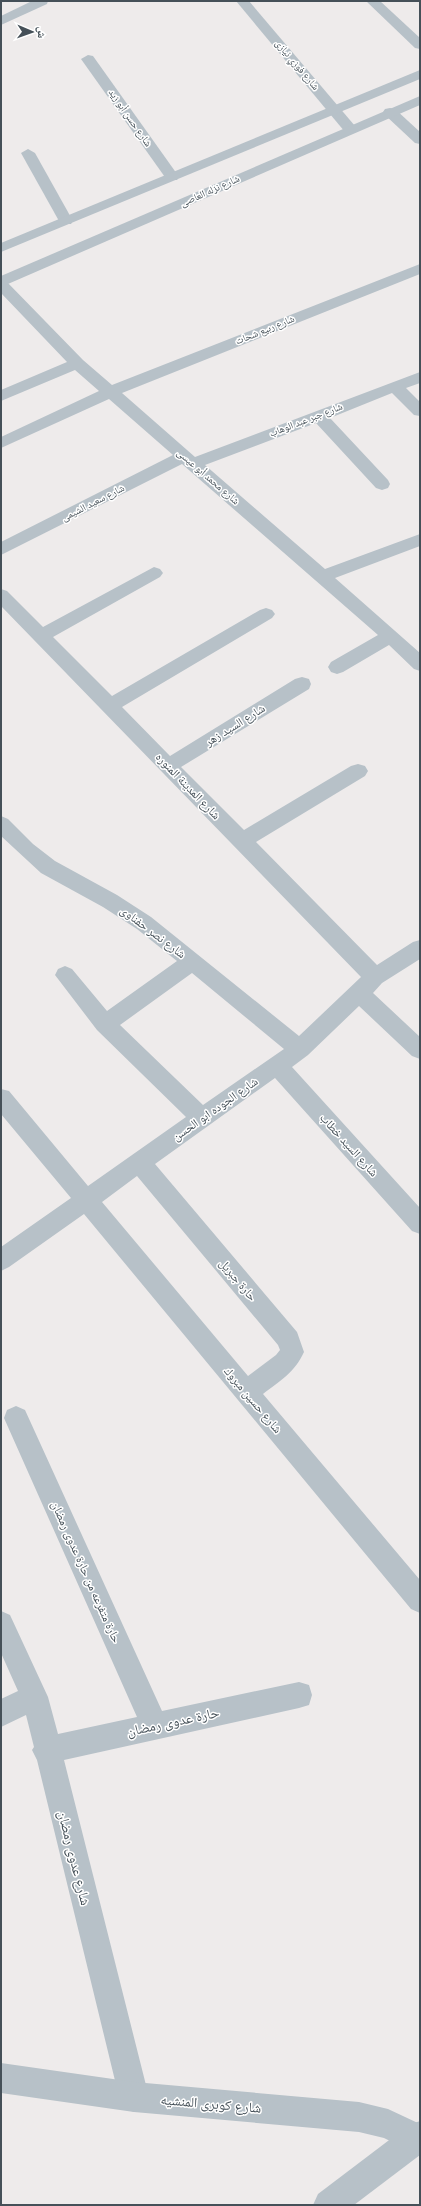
<svg xmlns="http://www.w3.org/2000/svg" width="421" height="2206" font-family="'Nunito Sans','Noto Naskh Arabic',sans-serif">
<style>
.lines{fill:none;stroke-linecap:round;stroke-linejoin:round}
.minor{fill:#b7c1c8;fill-rule:evenodd}
.tertiary{fill:#b7c1c8;fill-rule:evenodd}
.labels{text-anchor:middle;dominant-baseline:central;stroke-width:3;stroke-linejoin:round;paint-order:stroke}
.far-street-label{font-size:10px;fill:#455058;stroke:#fff}
.street-label{font-size:12px;fill:#455058;stroke:#fff}
.near-street-label{font-size:14px;fill:#455058;stroke:#fff}
</style>
<rect width="100%" height="100%" fill="#eeebeb"/>
<g class="lines">
<g class="minor">
<path d="M32,1H48L47,4L1,25V16Z"/>
<path d="M236,1H249L355,126L357,129L355,132H345Z"/>
<path d="M366,1H380L420,38V49L415,48Z"/>
<path d="M88,55L93,56L177,174L179,177L177,180H167L81,59Z"/>
<path d="M390,108L395,109L420,132V144L415,143L385,115L383,112L385,109Z"/>
<path d="M28,149L35,153L73,221L71,224H61L59,221L21,153Z"/>
<path d="M420,264V274L122,393L195,457L420,372V383L406,388L420,402V416L414,415L392,393L330,418L388,480L390,484L388,488L382,490L376,488L316,423L205,465L325,569L420,534V546L335,578L420,653V671L414,669L389,645L343,672L337,674L331,672L328,667L331,662L378,635L182,464L1,555V542L173,455L109,399L1,448V437L99,391L75,370L1,401V390L67,362L1,293V279L6,281L83,360L112,385Z"/>
<path d="M154,567L160,569L163,573L160,577L53,637L112,696L260,610L266,608L272,610L275,614L272,618L122,707L170,756L295,679L302,677L309,679L311,684L309,689L181,767L244,830L351,766L358,764L365,766L368,771L365,776L256,842L377,965L413,942L420,940V959L382,983L373,993L420,1037V1059L412,1056L359,1006L308,1055L292,1067L420,1208V1234L412,1231L275,1078L155,1164L297,1332L304,1352C295,1372 280,1381 263,1394L420,1580V1613L411,1609L84,1214L9,1267L1,1271V1247L71,1198L1,1114V1089L9,1091L88,1186L186,1117L97,1030L55,975L58,969L65,966L72,969L107,1011L177,961L137,929L103,907L41,873L1,836V816L8,819L33,844L55,861L117,895L151,917L299,1036L361,977L1,606V589L7,591L43,627ZM192,973L284,1049L203,1105L120,1025ZM137,1176L278,1345L280,1350L276,1355L248,1376L102,1202Z"/>
<path d="M16,1406L25,1410L162,1711L299,1682L309,1685L312,1695L309,1705L299,1708L64,1760L149,2097L145,2108L134,2112L123,2108L119,2097L37,1760L32,1750L34,1747L26,1715L1,1727V1699L18,1691L1,1653V1611L10,1615L48,1697L58,1734L137,1717L4,1418L7,1410Z"/>
<path d="M420,2121V2155L354,2205H313L318,2194L409,2125Z"/>
</g>
<g class="tertiary">
<path d="M420,70V79L1,252V243Z"/>
<path d="M420,96V105L1,287V276Z"/>
<path d="M1,2063L134,2082L359,2102L388,2109L420,2124V2156L384,2138L359,2132L134,2112L1,2093Z"/>
</g>
</g>
<g class="labels">
<g class="far-street-label">
<text transform="translate(297 65) rotate(50)">شارع فوزي نيازى</text>
<text transform="translate(130 118) rotate(55)">شارع حسن أبو زيد</text>
<text transform="translate(210 191) rotate(-24)">شارع نزله العاصى</text>
<text transform="translate(265 330) rotate(-22)">شارع ربيع شحات</text>
<text transform="translate(306 420) rotate(-21)">شارع جبر عبد الوهاب</text>
<text transform="translate(208 477) rotate(41)">شارع محمد أبو عيسى</text>
<text transform="translate(93 503) rotate(-27)">شارع سعيد الشيمى</text>
</g>
<g class="street-label">
<text transform="translate(235 725) rotate(-32)">شارع السيد زهر</text>
<text transform="translate(188 786) rotate(46)">شارع المدينة المنوره</text>
<text transform="translate(153 932) rotate(37)">شارع نصر حفناوى</text>
<text transform="translate(215 1109) rotate(-35)">شارع الجوده ابو الحسن</text>
<text transform="translate(349 1145) rotate(48)">شارع السيد خطاب</text>
<text transform="translate(238 1280) rotate(50)">حارة جبريل</text>
<text transform="translate(253 1400) rotate(50)">شارع حسين مبروك</text>
<text transform="translate(86 1572) rotate(66)">حارة متفرعه من حارة عدوى رمضان</text>
</g>
<g class="near-street-label">
<text transform="translate(173 1722) rotate(-12)">حارة عدوى رمضان</text>
<text transform="translate(74 1858) rotate(76)">شارع عدوى رمضان</text>
<text transform="translate(211 2104) rotate(5)">شارع كوبرى المنشيه</text>
</g>
</g>
<rect width="421" height="2206" fill="none" stroke="#455058" stroke-width="4"/>
<g transform="translate(32 32) rotate(92)" stroke="#ffffff" stroke-width="3" paint-order="stroke">
<path d="M0-3L7 15L0 10L-7 15Z" fill="#455058"/>
<text y="-6" font-size="11" font-weight="bold" text-anchor="middle" fill="#455058">ش</text>
</g>
</svg>
